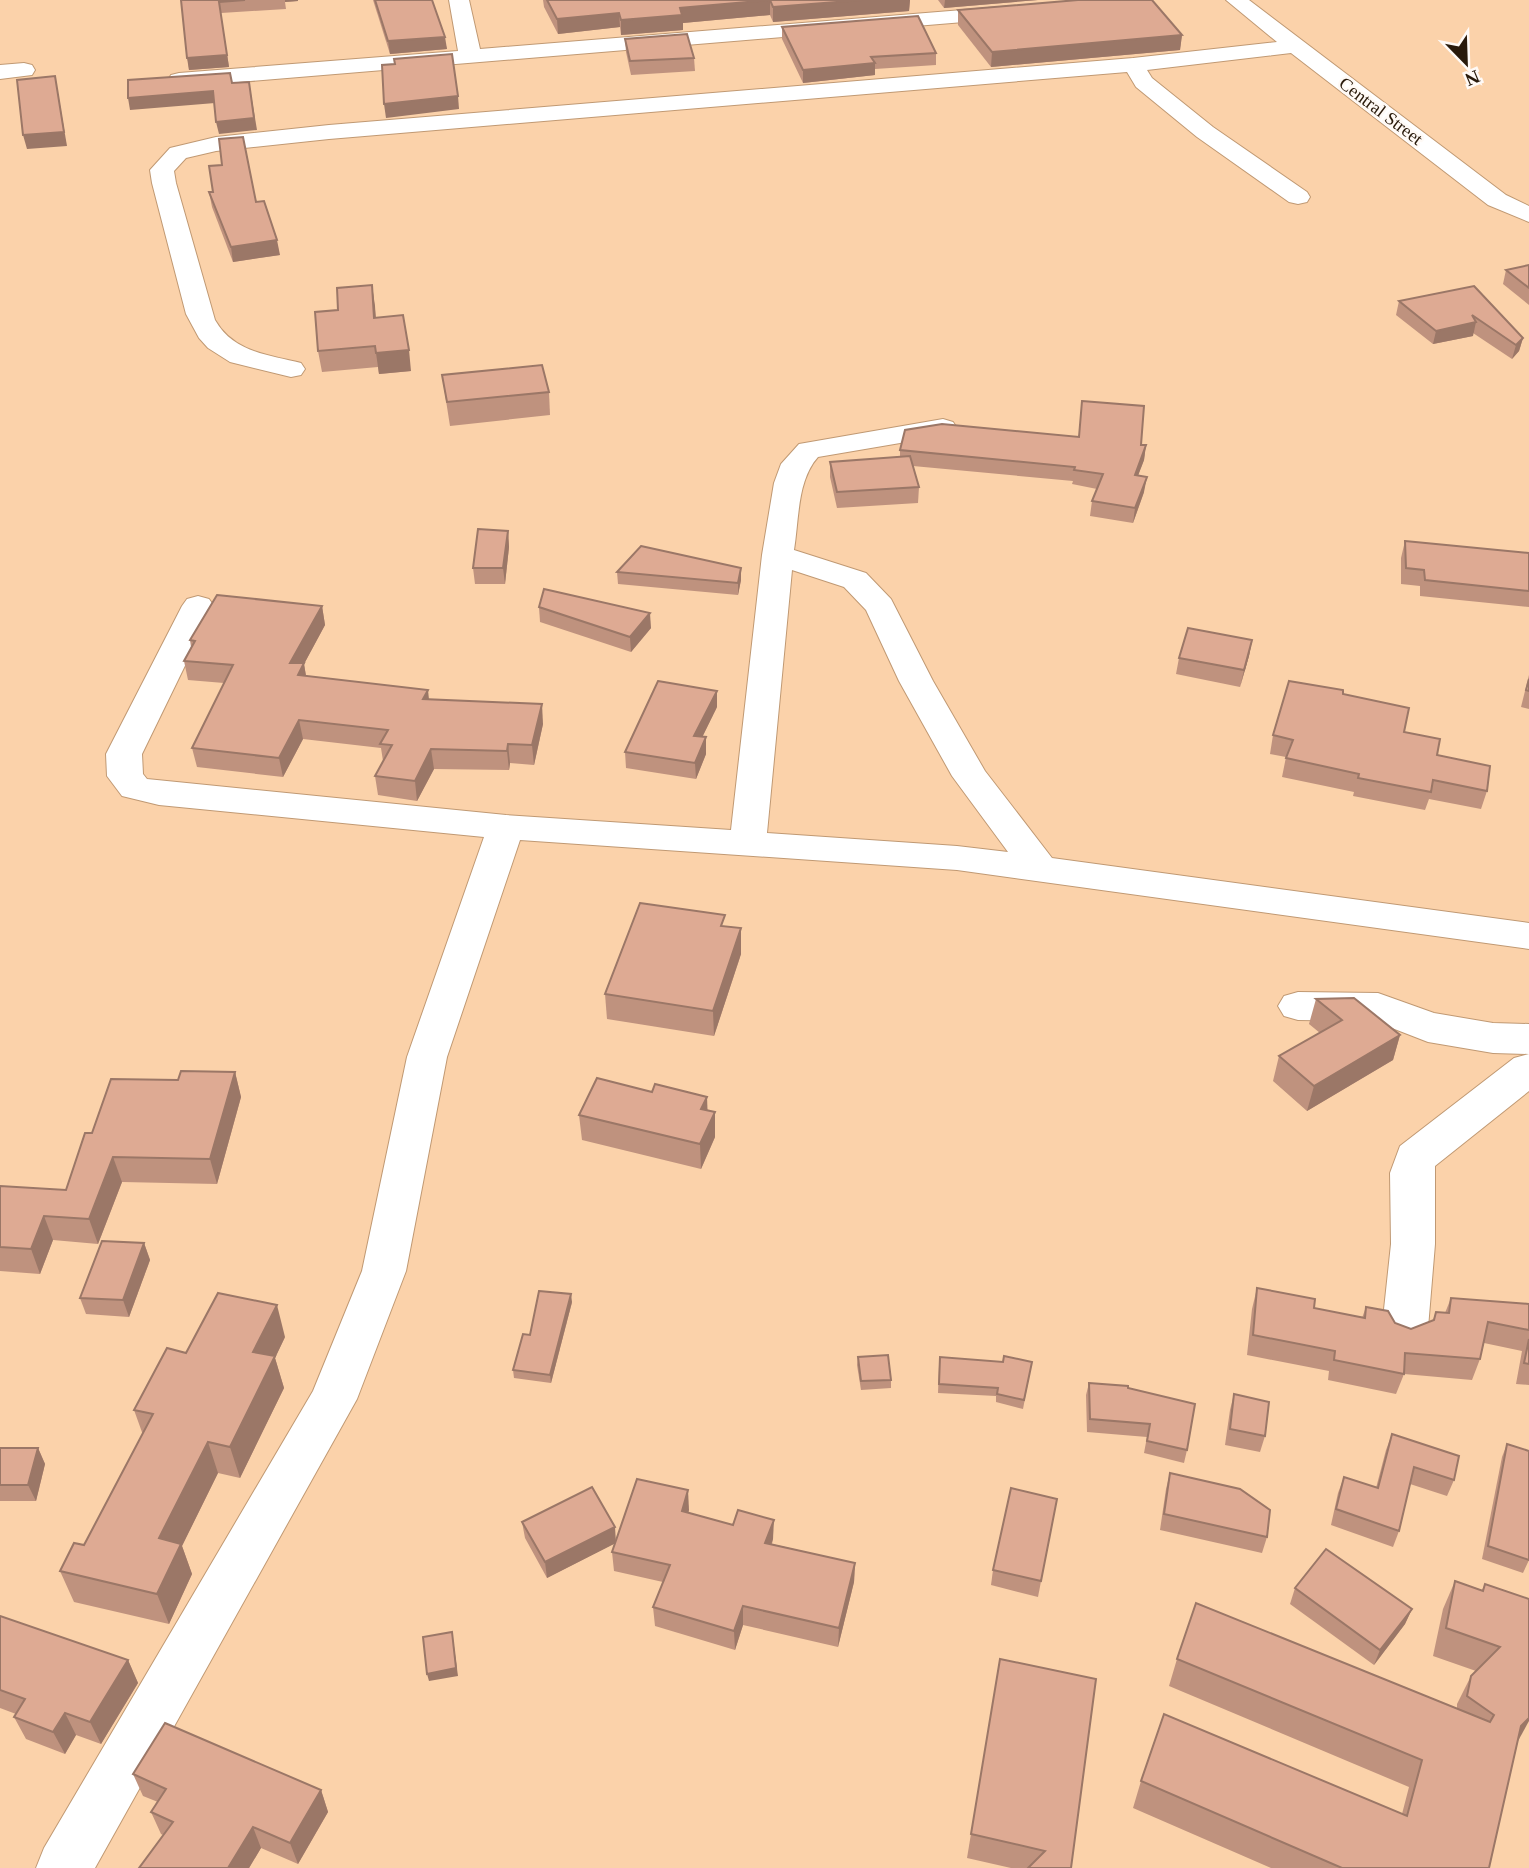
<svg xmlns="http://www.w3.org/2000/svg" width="1529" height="1868" font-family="Georgia,serif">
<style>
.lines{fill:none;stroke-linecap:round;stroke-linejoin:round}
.minor-casing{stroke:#c09973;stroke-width:2}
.minor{fill:#fff;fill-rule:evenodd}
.wall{fill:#bf927e}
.shaded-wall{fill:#9b7767}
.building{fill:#deaa93;stroke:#9b7767;stroke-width:2}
.labels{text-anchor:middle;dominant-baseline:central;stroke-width:5;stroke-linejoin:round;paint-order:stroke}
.far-street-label{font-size:18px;fill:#291a0b;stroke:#fffaf6}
</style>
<rect width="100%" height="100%" fill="#fbd2aa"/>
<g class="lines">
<defs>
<g id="minor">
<path d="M449,0H469L480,49L1012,6L1019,8L1023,12L1019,16L1012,18L179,87L171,85L168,80L171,75L179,73L458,51Z"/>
<path d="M1226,0H1249L1506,195L1529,206V222L1488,205L1291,53L1147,70L1152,78L1213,127L1307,192L1310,197L1307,202L1298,204L1289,202L1197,137L1136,87L1127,72L329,139L216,151L186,158L174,171L176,183L215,320C233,352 268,355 301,363L305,369L301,375L291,377L230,362L208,348L199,338L186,314L152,183L150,170L170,148L216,137L329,125L1133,58L1277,42Z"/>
<path d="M24,63L32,65L35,70L32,75L0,79V65Z"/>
<path d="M943,419L953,422L957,428L953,434L818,457C797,480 799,520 794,550L866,573L891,599L933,681L985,771L1052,858L1529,923V949L957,870L520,840L447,1057L406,1271L357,1399L95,1868H36L44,1848L313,1391L362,1271L407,1057L484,837L159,805L122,796L107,776L106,754L182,606L187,599L198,596L209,599L214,606L142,754L143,774L147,779L506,815L731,830L762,555L774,483L781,464L799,444ZM792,570L844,587L866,610L899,681L952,776L1008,852L957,846L767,833Z"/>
<path d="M1298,992L1378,993L1434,1013L1493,1023L1529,1024V1054L1493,1053L1428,1042L1374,1021L1298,1020L1284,1016L1278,1006L1284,996Z"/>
<path d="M1529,1054V1091L1435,1166V1244L1428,1328L1421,1341L1405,1347L1389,1341L1382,1328L1391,1244L1390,1173L1400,1146L1514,1058Z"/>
</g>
</defs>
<use href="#minor" class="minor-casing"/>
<use href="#minor" class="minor"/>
</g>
<g class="wall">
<path d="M181,0H298V1L285,2L286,9L221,13L229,67L189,70Z"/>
<path d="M373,0H432L447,49L390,54Z"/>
<path d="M543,0H910L909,11L773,22L770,15L683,23V30L621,35L620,27L558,34L544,7Z"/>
<path d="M938,0H1038L944,8Z"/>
<path d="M958,10L1182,35L1180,50L991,67L958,25Z"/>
<path d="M782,27L936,53V65L875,69V75L803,83L782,39Z"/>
<path d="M625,39L694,58L695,71L631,75L626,52Z"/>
<path d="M209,192L280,255L233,262L212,207Z"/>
<path d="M1529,265V305L1503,284L1506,270Z"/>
<path d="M372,285L376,318L411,371L379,374L378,367L322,372L318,351L338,310Z"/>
<path d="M1474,286L1523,338L1519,351L1512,359L1473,333V336L1433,344L1396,315L1399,301Z"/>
<path d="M442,375L549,392L550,415L450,426Z"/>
<path d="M1141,445H1146L1144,460L1138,475L1144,492L1133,523L1090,516L1092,501L1097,489L1072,484L1073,481L913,466L919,487L918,503L837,508L830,477V462L900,457V450Z"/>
<path d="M508,531L509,547L505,584H475L473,568Z"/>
<path d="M1405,541L1529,553V607L1420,596V586L1401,584V558Z"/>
<path d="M741,568V580L738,595L618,584L617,572Z"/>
<path d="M322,606L325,625L304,664L306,676L429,700L543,724L534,765L510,763L509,770L434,769L417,801L378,795L375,776L383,761L381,748L303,739L283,777L197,767L192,748L224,683L188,680L184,661L191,647L190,640Z"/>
<path d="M539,607L651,628L631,652L540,622Z"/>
<path d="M1252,640L1249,656L1240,687L1176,674L1179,658Z"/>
<path d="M1529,675V709L1521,707Z"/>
<path d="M1343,694L1404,732L1487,791L1481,809L1429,799L1425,810L1353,796L1354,792L1282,777L1286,757L1270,754L1273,735Z"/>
<path d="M717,707L702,737H706V754L696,779L626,768L625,752Z"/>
<path d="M725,926L741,928V954L714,1036L607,1019L605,994Z"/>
<path d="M1316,999L1400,1035L1393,1060L1307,1111L1273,1081L1279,1056L1320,1033L1309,1024Z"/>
<path d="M235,1072L241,1097L217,1184L122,1182L98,1244L53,1240L40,1274L0,1271V1186L66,1190L92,1133L178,1080Z"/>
<path d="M652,1092L707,1097V1111L715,1137L701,1169L582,1140L579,1115Z"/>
<path d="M144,1243L150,1260L129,1317L86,1314L80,1298Z"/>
<path d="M1257,1288L1314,1308L1362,1318L1366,1307L1395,1323L1411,1329L1433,1320L1436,1312L1445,1313L1451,1298L1529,1304V1385L1516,1384L1522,1351L1484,1343L1480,1359L1472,1380L1404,1374L1396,1394L1328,1380L1329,1371L1247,1355L1252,1309Z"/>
<path d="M572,1302L551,1383L514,1378L513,1370L530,1335Z"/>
<path d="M285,1337L275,1358L284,1388L240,1478L218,1473L182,1546L192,1574L169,1624L74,1602L60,1571L84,1545L143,1435L134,1410Z"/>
<path d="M858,1357L891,1380V1388L861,1390L857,1365Z"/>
<path d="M1003,1362H1032L1023,1409L996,1402V1396L938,1393L939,1366Z"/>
<path d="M1089,1383L1128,1388L1187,1450L1184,1463L1144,1453L1147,1437L1087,1432L1086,1395Z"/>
<path d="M1234,1394L1265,1436L1260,1452L1225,1445L1230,1410Z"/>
<path d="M1392,1434L1454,1480L1447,1496L1410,1484L1399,1531L1393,1547L1331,1525L1338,1493L1344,1477L1376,1488L1386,1450Z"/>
<path d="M1507,1444L1529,1560L1523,1573L1482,1559L1502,1457Z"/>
<path d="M0,1448H38L45,1464L36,1501H0Z"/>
<path d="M1170,1473L1267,1537L1262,1553L1160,1530L1166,1489Z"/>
<path d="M1057,1499L1038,1597L991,1585L993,1570Z"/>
<path d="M689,1510L688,1513L773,1539L772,1544L855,1563L854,1582L838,1647L743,1625L735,1650L655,1626L653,1607L663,1582L614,1571L612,1552L615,1543L547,1578L525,1538L522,1522L616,1540Z"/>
<path d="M1455,1581L1482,1590L1485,1584L1529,1599L1518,1741L1489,1868H1271L1133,1808L1141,1781L1402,1814L1409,1787L1169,1686L1177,1659L1457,1708V1704L1471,1676L1476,1671L1433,1656L1443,1609Z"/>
<path d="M1295,1588L1412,1609L1405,1624L1374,1665L1290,1604Z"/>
<path d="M0,1616L128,1660L138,1683L101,1744L76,1735L65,1754L26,1739L14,1717L16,1714L0,1708Z"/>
<path d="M1000,1659L1071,1868H1011L967,1858Z"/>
<path d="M133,1774L321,1790L328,1812L298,1864L261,1848L249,1868H139L163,1835L161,1834L151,1812L158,1802L143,1796Z"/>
</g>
<g class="shaded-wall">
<path d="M285,0H298V1L285,2Z"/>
<path d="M770,0V15L683,23V30L621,35V20L680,8Z"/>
<path d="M862,0H910L909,11L773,22V7Z"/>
<path d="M945,0H1038L944,8Z"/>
<path d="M219,2L229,67L189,70L187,58Z"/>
<path d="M619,13L620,27L558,34L557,19Z"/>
<path d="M1182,35L1180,50L991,67L992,52Z"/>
<path d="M445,37L447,49L390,54L388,41Z"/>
<path d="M875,63V75L803,83V70Z"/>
<path d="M55,76L67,146L27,149L23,135Z"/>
<path d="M249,82L257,130L219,134L216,122Z"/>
<path d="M213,91L215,103L130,110L128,98Z"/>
<path d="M458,96L459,109L386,118L384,104Z"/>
<path d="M277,240L280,255L233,262L231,247Z"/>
<path d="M372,285L375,306L377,339L374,318Z"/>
<path d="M1476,322L1473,336L1433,344L1436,331Z"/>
<path d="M1523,338L1519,351L1512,359L1516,345Z"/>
<path d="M409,350L411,371L379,374L376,353Z"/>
<path d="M1146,445L1144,460L1133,489L1135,475Z"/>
<path d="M1147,477L1144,492L1133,523L1135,508Z"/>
<path d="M508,531L509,547L505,584L503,568Z"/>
<path d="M741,568V580L738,595V583Z"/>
<path d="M322,606L325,625L304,664L307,682L302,694L290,663Z"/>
<path d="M650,613L651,628L631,652L630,637Z"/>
<path d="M1252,640L1249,656L1240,687L1244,670Z"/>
<path d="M428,690L430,709L423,699Z"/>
<path d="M717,691V707L695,752L694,736Z"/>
<path d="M542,704L543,724L534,765L532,745Z"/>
<path d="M299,720L303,739L283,777L279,758Z"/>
<path d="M706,737V754L696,779L695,763Z"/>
<path d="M508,744L510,763L509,770L507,751Z"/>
<path d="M431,749L434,769L417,801L415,781Z"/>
<path d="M741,928V954L714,1036L713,1011Z"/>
<path d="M1400,1035L1393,1060L1307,1111L1314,1086Z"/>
<path d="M235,1072L241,1097L217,1184L210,1159Z"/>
<path d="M707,1097L708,1122L701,1109Z"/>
<path d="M715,1112V1137L701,1169L700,1144Z"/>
<path d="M113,1157L122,1182L98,1244L89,1219Z"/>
<path d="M44,1216L53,1240L40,1274L31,1249Z"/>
<path d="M144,1243L150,1260L129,1317L123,1300Z"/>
<path d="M571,1294L572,1302L551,1383L550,1375Z"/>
<path d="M277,1305L285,1337L275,1358L284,1388L240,1478L230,1447L253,1352Z"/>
<path d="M208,1442L218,1473L182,1546L192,1574L169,1624L157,1594L159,1538Z"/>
<path d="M38,1448L45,1464L36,1501L28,1485Z"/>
<path d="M688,1490L689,1510L683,1530L682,1511Z"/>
<path d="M774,1520L773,1539L765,1562V1543Z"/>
<path d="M615,1527L616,1543L547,1578L545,1562Z"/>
<path d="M855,1563L854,1582L838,1647L839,1628Z"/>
<path d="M743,1606V1625L735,1650L734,1631Z"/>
<path d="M1412,1609L1405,1624L1374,1665L1380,1650Z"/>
<path d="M452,1632L458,1676L429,1681L427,1674Z"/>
<path d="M128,1660L138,1683L101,1744L90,1722Z"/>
<path d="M65,1713L76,1735L65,1754L53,1732Z"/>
<path d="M1529,1718V1721L1518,1741L1521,1726Z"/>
<path d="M321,1790L328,1812L298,1864L290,1843Z"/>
<path d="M253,1827L261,1848L249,1868H228Z"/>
</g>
<g class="building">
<path d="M181,0H245L219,2L227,55L187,58Z"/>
<path d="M375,0H432L445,37L388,41Z"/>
<path d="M547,0H862L773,7L770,0L680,8L682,15L621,20L619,13L557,19Z"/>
<path d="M1078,0H1152L1182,35L992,52L958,10Z"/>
<path d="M918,16L936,53L871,57L875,63L803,70L782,27Z"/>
<path d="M687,34L694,58L630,61L625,39Z"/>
<path d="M452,54L458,96L384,104L382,65L395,64L394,59Z"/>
<path d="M230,73L232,83L249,82L254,118L216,122L213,91L128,98V80Z"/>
<path d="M55,76L64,132L23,135L17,80Z"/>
<path d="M243,137L256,202L264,201L277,240L231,247L209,192H213L209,166L222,165L219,139Z"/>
<path d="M1529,265V288L1506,270Z"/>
<path d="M372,285L374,318L403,315L409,350L376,353L375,346L318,351L315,312L338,310L337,288Z"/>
<path d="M1474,286L1523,338L1516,345L1472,315L1476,322L1436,331L1399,301Z"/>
<path d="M542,365L549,392L447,402L442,375Z"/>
<path d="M1082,401L1144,406L1141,445H1146L1135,475L1147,477L1135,508L1092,501L1103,474L1074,470L1075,467L900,450L905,430L942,424L1079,437Z"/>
<path d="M910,456L919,487L837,492L830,462Z"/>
<path d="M478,529L508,531L503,568H473Z"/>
<path d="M1405,541L1529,553V591L1425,580L1424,570L1406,568Z"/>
<path d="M641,546L741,568L738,583L617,572Z"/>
<path d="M544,589L650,613L630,637L539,607Z"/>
<path d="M217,595L322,606L290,663H304L298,675L428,690L423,699L542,704L532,745L508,744L507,751L431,749L415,781L375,776L392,745L380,744L388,730L299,720L279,758L192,748L233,665L184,661L195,641L190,640Z"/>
<path d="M1188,628L1252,640L1244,670L1179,658Z"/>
<path d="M1529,679V691L1526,690Z"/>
<path d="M658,681L717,691L694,736L706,737L695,763L625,752Z"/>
<path d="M1289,681L1343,690V694L1409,708L1404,732L1440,739L1437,755L1490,766L1487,791L1433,780L1431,792L1358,778L1359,774L1286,758L1293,740L1273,735Z"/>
<path d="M640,903L725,915L721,926L741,928L713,1011L605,994Z"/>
<path d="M1354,998L1400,1035L1314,1086L1279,1056L1342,1020L1316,999Z"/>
<path d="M181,1071L235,1072L210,1159L113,1157L89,1219L44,1216L31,1249L0,1247V1186L66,1190L85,1133H92L111,1079L178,1080Z"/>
<path d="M597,1078L652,1092L655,1084L707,1097L701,1109L715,1112L700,1144L579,1115Z"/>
<path d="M102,1241L144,1243L123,1300L80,1298Z"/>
<path d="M1257,1288L1315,1299L1314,1308L1365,1318L1366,1307L1388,1311L1395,1323L1411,1329L1434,1320L1436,1312L1449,1313L1451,1298L1529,1304V1330L1488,1322L1480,1359L1405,1353L1404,1374L1334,1360L1335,1351L1253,1335Z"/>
<path d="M539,1291L571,1294L550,1375L513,1370L523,1334L530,1335Z"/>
<path d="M218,1293L277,1305L253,1352L275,1356L230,1447L208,1442L159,1538L181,1544L157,1594L60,1571L74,1543L84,1545L153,1414L134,1410L167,1348L186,1353Z"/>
<path d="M1529,1339V1364L1524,1363Z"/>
<path d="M888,1355L891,1380L861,1381L858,1357Z"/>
<path d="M1004,1356L1032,1362L1024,1400L997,1394L998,1388L939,1384L940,1357L1003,1362Z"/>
<path d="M1089,1383L1128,1386V1388L1195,1404L1187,1450L1147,1441L1150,1424L1090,1419Z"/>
<path d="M1234,1394L1269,1402L1265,1436L1230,1429Z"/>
<path d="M1392,1434L1459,1456L1454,1480L1414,1467L1399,1531L1336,1509L1344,1477L1378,1488Z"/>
<path d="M1507,1444L1529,1451V1560L1488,1546Z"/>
<path d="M0,1448H38L28,1485H0Z"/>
<path d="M1170,1473L1240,1489L1270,1510L1267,1537L1164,1514Z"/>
<path d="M637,1479L688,1490L682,1511L733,1525L738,1510L774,1520L765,1543L855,1563L839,1628L743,1606L734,1631L653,1607L670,1565L612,1552Z"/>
<path d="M592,1487L615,1527L545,1562L522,1522Z"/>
<path d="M1011,1488L1057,1499L1041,1581L993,1570Z"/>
<path d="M1326,1549L1412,1609L1380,1650L1295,1588Z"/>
<path d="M1455,1581L1483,1591L1485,1584L1529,1599V1718L1521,1726L1489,1868H1342L1141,1781L1164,1714L1407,1816L1422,1760L1177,1659L1196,1603L1490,1722L1494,1715L1467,1696L1471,1676L1500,1647L1446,1628Z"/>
<path d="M0,1616L128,1660L90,1722L65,1713L53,1732L14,1717L25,1699L0,1690Z"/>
<path d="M452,1632L456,1668L427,1674L423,1637Z"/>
<path d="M1000,1659L1096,1679L1071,1868H1028L1045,1851L971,1834Z"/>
<path d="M165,1723L321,1790L290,1843L253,1827L228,1868H139L173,1822L151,1812L166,1789L133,1774Z"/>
</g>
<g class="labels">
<g class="far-street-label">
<text transform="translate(1381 111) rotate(37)">Central Street</text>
</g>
</g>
<g transform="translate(1466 63) rotate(157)" stroke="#fffaf6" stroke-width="5" paint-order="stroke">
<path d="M0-5L12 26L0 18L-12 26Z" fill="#291a0b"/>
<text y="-10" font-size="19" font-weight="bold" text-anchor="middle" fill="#291a0b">N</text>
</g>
</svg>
